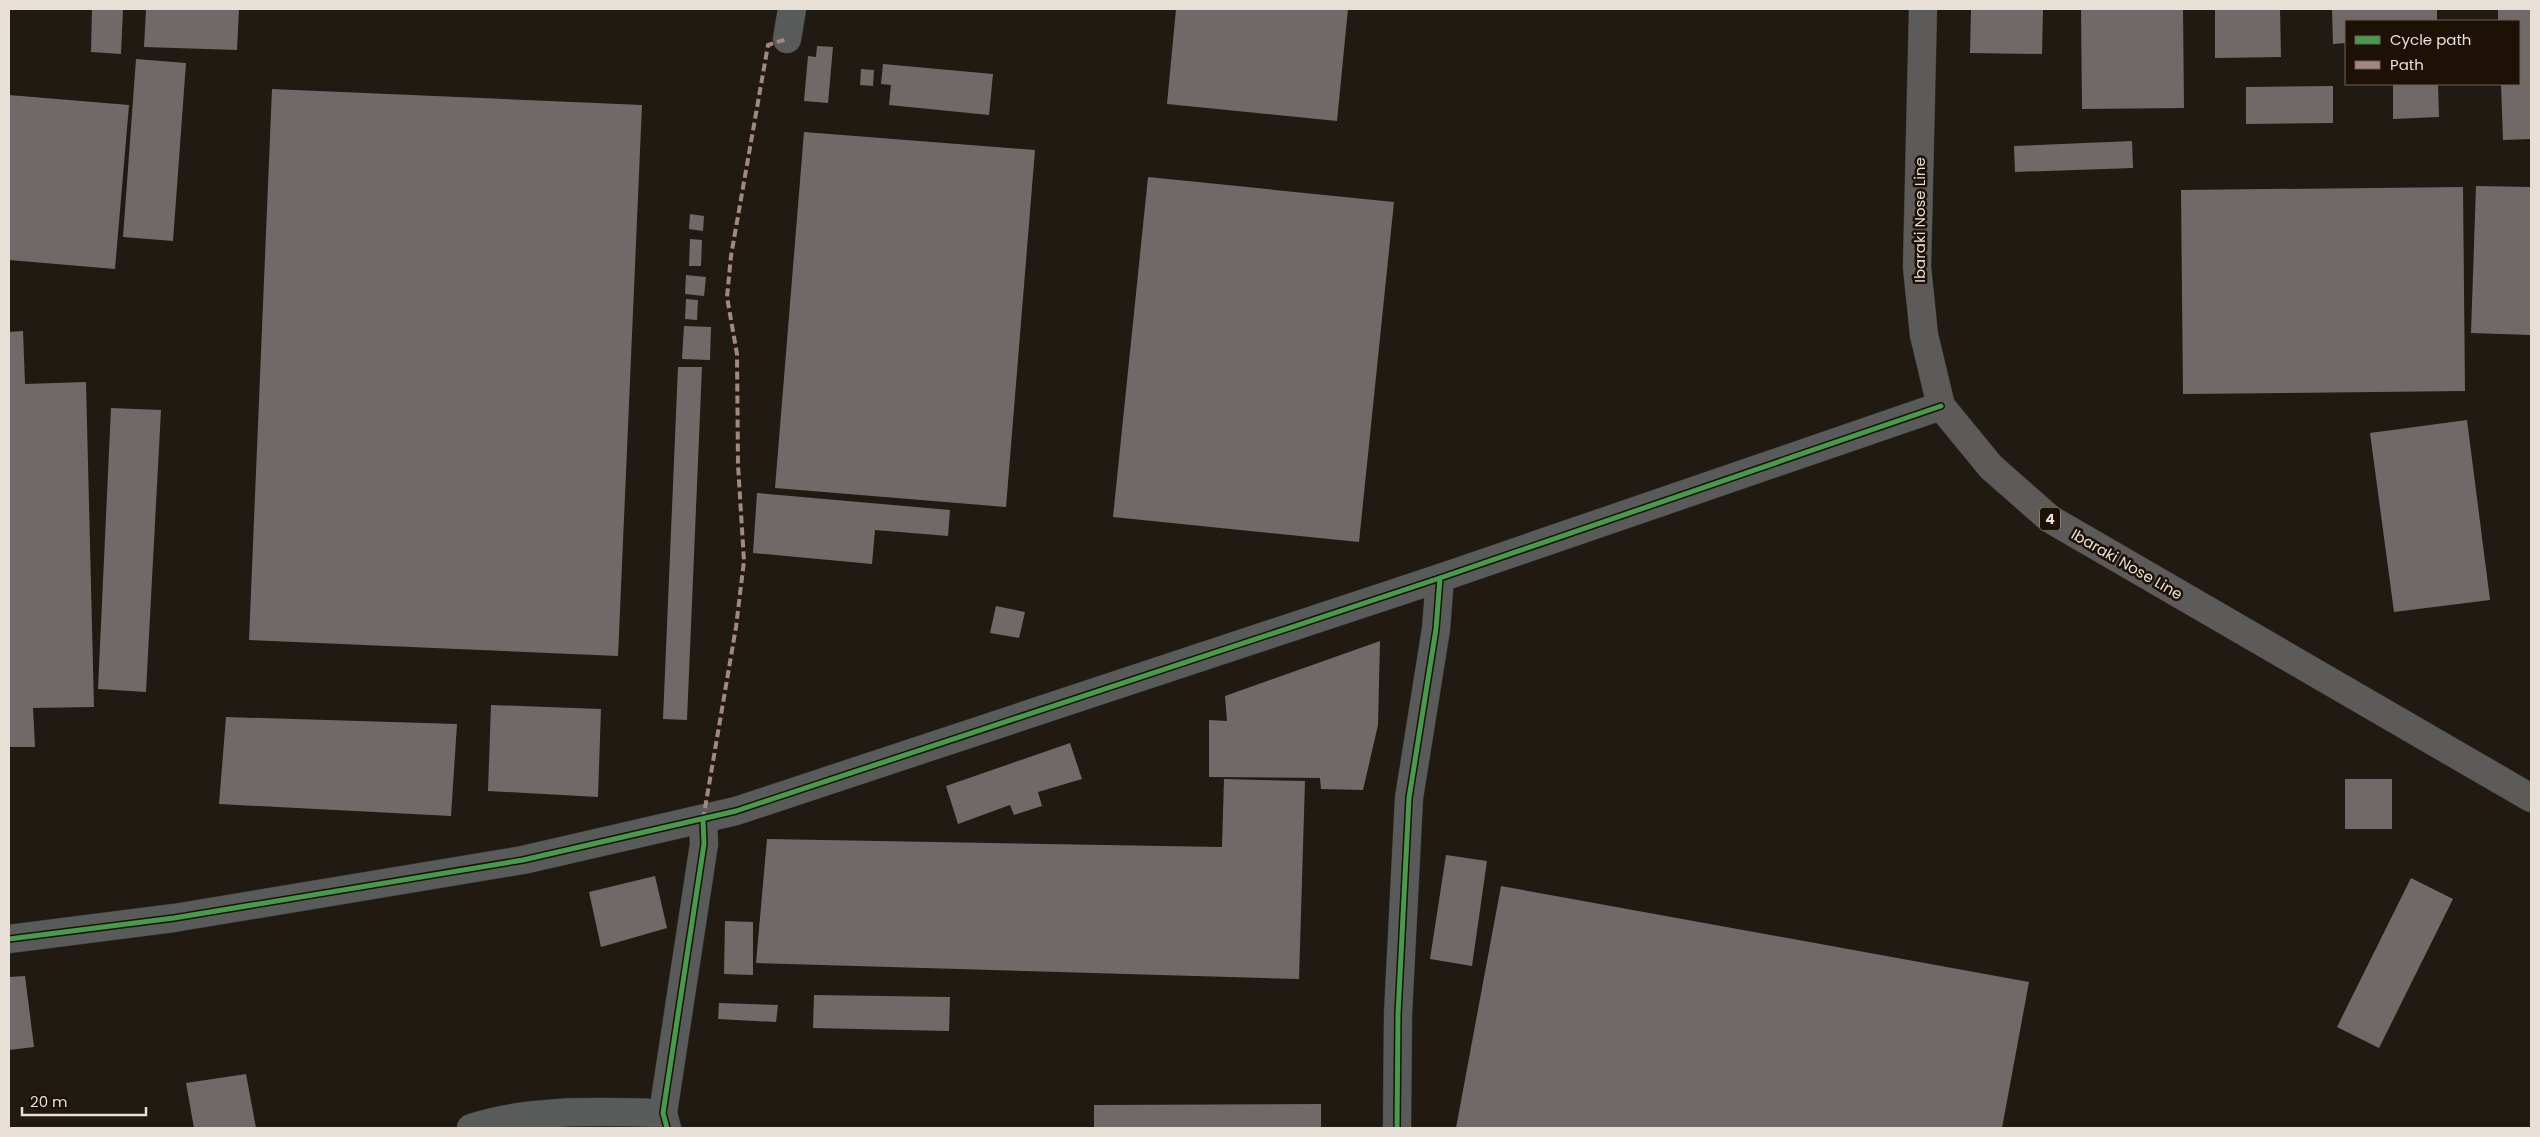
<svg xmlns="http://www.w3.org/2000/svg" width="2540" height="1137" font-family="Poppins,sans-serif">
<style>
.building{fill:#706968}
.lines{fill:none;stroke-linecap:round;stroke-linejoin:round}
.minor-casing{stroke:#3b362f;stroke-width:29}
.tertiary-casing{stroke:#3b362f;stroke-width:29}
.primary-casing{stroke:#3b362f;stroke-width:29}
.minor{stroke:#595b5b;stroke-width:28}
.tertiary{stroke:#595b5b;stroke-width:28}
.primary{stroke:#5c5b5a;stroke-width:28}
.quiet{stroke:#a5887d;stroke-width:4;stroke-dasharray:8 4;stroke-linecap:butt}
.cycleway-casing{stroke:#1d1105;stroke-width:8}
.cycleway{stroke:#469c4c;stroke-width:5}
.labels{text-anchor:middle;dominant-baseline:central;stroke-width:5;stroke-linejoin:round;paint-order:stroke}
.shield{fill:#1d1105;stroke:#aba198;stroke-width:1}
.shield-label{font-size:14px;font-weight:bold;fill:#e8dfd7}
.street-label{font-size:15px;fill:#e8dfd7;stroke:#1d1105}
</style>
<rect width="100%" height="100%" fill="#201a13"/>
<g class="building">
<path d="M92,9H123L121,54L91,52Z"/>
<path d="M146,9H239L237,50L144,47Z"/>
<path d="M1176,9H1348L1337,121L1167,104Z"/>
<path d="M1971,9H2043L2042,54L1970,53Z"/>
<path d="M2081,9H2183L2184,108L2082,109Z"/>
<path d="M2215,9H2280L2281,57L2215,58Z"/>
<path d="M2332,9H2437V21H2346V43L2333,44Z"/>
<path d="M2498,9H2531V139L2503,140L2501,84H2519V21H2498Z"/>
<path d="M817,46L833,47L828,103L804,101L808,56L816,57Z"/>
<path d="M136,59L186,63L173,241L123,237Z"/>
<path d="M883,64L993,74L989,115L889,105L891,85L881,84Z"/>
<path d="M861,69L874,70L873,86L860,85Z"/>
<path d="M2393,84H2438L2439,117L2393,119Z"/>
<path d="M2333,86V123L2246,124V87Z"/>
<path d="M272,89L642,105L618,656L249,640Z"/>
<path d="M9,95L129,105L115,269L9,260Z"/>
<path d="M804,132L1035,150L1006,507L775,488Z"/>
<path d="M2132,141L2133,168L2015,172L2014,146Z"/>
<path d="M1148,177L1394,202L1359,542L1113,517Z"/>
<path d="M2476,186L2531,187V335L2471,333Z"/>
<path d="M2463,187L2465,391L2183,394L2181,190Z"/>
<path d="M690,214L704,216L703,231L689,229Z"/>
<path d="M690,239L702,240L701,266H689Z"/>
<path d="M686,275L706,277L704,296L685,294Z"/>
<path d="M686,299L698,300L697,320L685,319Z"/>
<path d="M684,326L711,327L710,360L682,359Z"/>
<path d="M23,331L25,384L86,382L94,707L33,708L35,747H9V332Z"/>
<path d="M678,367H702L687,720L663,719Z"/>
<path d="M111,408L161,410L146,692L98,689Z"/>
<path d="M2467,420L2490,600L2394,612L2370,433Z"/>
<path d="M757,493L950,510L948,536L875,530L872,564L753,553Z"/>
<path d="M996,606L1025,612L1019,638L990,633Z"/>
<path d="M1380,641L1378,725L1363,790L1321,789L1320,778L1209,777V720L1227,721L1225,696Z"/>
<path d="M491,705L601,709L598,797L488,791Z"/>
<path d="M226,717L457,724L451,816L219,804Z"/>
<path d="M1070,743L1082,779L1038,792L1042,806L1014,815L1010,805L958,824L946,786Z"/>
<path d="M1224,779L1305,781L1299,979L756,963L767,839L1222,847Z"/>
<rect x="2345" y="779" width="47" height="50"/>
<path d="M1446,855L1487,861L1472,966L1430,959Z"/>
<path d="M655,876L667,928L601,947L589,892Z"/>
<path d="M2411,878L2453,899L2379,1048L2337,1027Z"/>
<path d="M1501,886L2029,982L2002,1128H1456Z"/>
<path d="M725,921L753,922V975L724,974Z"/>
<path d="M25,976L34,1047L9,1050V977Z"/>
<path d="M814,995L950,997L949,1031L813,1028Z"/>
<path d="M719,1003L778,1005L776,1022L718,1019Z"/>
<path d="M246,1074L256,1128H194L186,1083Z"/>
<path d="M1321,1104V1128H1094V1105Z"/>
</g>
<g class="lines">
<defs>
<g id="minor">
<path d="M787,39L792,9"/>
<path d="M471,1128C532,1108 600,1112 663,1113"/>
<path d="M667,1128L663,1113L704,844L703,820"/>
<path d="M1397,1128L1398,1014L1409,798L1436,629L1440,578"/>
</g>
<path id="tertiary" d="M9,939L174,918L523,860L736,811L1440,578L1941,406"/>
<path id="primary" d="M1923,9L1917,267L1924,335L1941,406L1991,467L2050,519L2531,798"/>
</defs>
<use href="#minor" class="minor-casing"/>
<use href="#tertiary" class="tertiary-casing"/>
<use href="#primary" class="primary-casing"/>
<use href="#minor" class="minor"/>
<use href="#tertiary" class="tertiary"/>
<use href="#primary" class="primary"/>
<path class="quiet" d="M703,820L736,627L744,561L738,465L737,354L727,297L731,256L768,45L787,39"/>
<defs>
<g id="cycleway">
<path d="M9,939L174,918L523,860L736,811L1440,578L1941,406"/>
<path d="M667,1128L663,1113L704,844L703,820"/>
<path d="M1397,1128L1398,1014L1409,798L1436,629L1440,578"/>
</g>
</defs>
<use href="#cycleway" class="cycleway-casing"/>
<use href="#cycleway" class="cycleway"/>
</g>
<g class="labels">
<rect class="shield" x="2040" y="507.5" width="20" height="23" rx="4"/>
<g class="shield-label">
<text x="2050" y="519">4</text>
</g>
<g class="street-label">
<text transform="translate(1919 220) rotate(-90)">Ibaraki Nose Line</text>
<text transform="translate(2127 564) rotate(30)">Ibaraki Nose Line</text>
</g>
</g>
<rect width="2540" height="1137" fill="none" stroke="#e8dfd7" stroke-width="20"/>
<rect x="2345" y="20" width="175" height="65" fill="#1d1105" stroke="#6e6359"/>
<rect x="2355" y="36" width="25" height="8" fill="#469c4c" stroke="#6e6359"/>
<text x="2390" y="45" font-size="15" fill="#e8dfd7">Cycle path</text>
<rect x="2355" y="61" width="25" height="8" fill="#a5887d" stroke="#6e6359"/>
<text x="2390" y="70" font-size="15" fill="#e8dfd7">Path</text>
<path d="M22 1107v8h124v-8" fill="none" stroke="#e8dfd7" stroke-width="2.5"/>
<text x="30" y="1107" font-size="15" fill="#e8dfd7" stroke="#1d1105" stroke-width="4" paint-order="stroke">20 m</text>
</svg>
